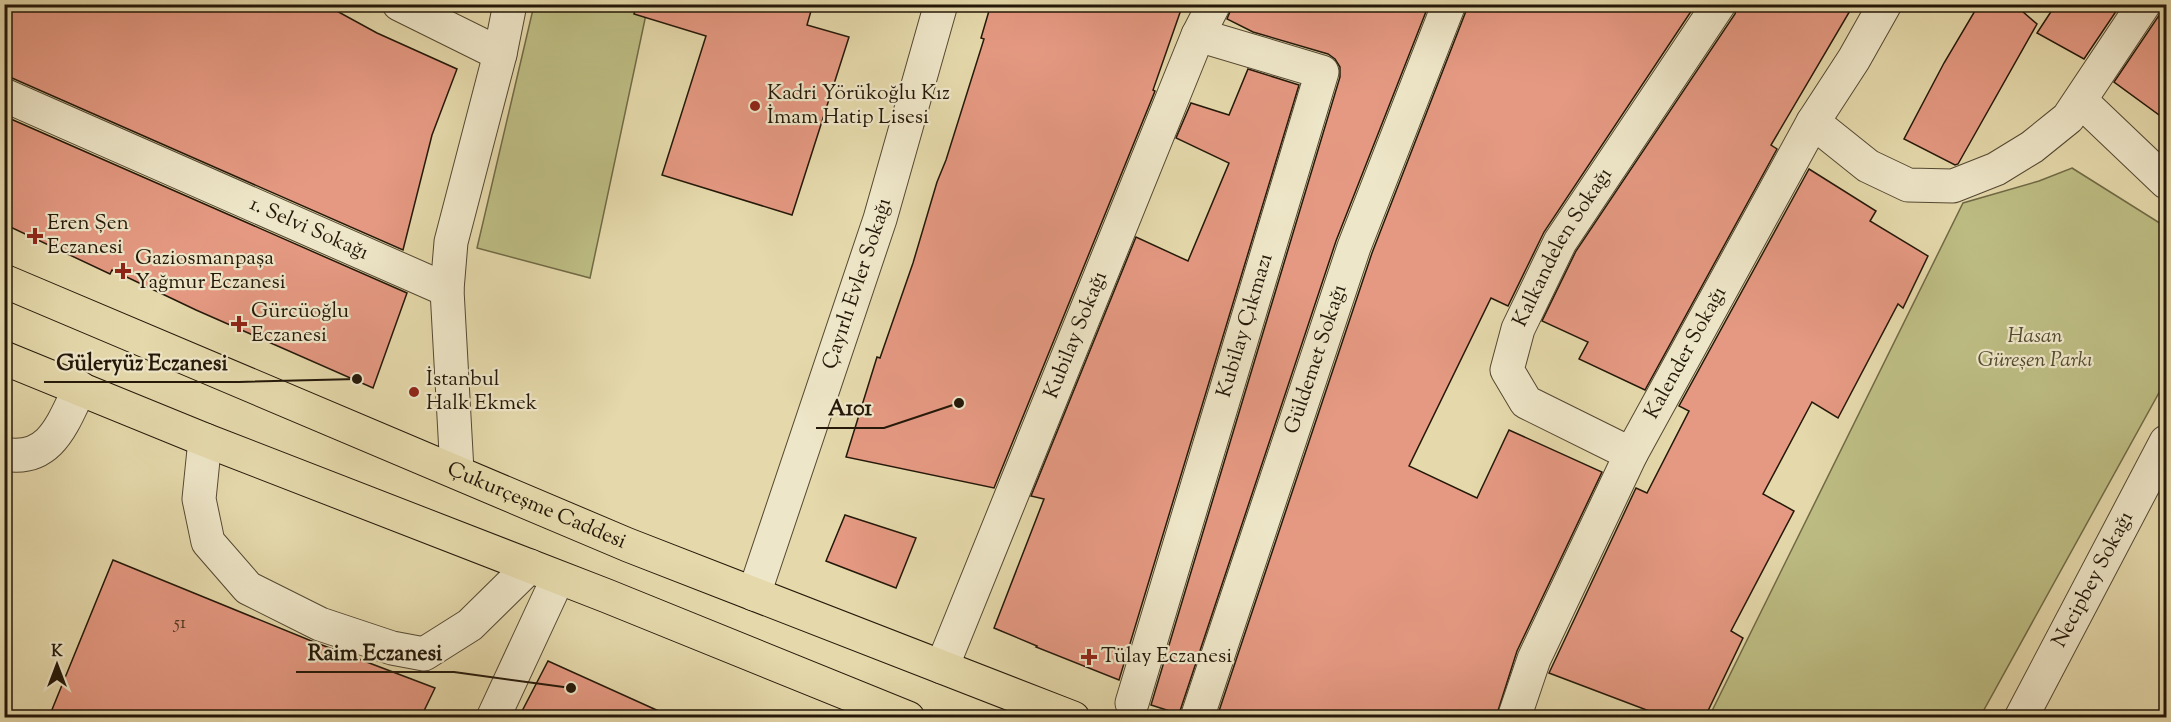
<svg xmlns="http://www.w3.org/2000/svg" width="2171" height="722" font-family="'Sorts Mill Goudy',serif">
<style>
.green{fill:#bdbd83;stroke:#706a46;stroke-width:1.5}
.building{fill:#e59982;stroke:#241809;stroke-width:1.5}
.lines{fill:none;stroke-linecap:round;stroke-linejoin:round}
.minor-casing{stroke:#544832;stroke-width:35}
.major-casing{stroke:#241809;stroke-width:35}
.minor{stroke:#eee6c8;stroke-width:33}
.major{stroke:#e5d9ab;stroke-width:33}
.poi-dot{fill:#8f2418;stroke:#eee6c8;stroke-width:2}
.labels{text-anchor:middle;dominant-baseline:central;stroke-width:4.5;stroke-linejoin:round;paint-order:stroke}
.number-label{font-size:18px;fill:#543827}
.poi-label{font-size:21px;fill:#241809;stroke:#eee6c8;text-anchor:start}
.street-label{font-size:21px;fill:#241809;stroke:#eee6c8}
.park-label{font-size:21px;font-style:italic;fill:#524a2e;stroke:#eee6c8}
.leader{fill:none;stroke:#241809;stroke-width:2}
.callout-dot{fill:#241809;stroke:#eee6c8;stroke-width:2}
.callout-label{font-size:22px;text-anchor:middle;font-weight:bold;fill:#241809;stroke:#eee6c8;stroke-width:4.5;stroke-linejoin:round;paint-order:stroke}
</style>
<rect width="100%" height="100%" fill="#e5d9ab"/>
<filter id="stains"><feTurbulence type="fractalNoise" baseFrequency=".00333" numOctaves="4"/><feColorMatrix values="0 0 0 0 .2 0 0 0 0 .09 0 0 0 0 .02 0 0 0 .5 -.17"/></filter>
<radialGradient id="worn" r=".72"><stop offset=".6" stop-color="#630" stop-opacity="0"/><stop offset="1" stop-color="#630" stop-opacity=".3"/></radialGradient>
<g class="green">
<path d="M534,5H648L590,278L477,248Z"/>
<path d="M2072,168L2166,227V380L1980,717H1709L1963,203L2039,181Z"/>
</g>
<g class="building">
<path d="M4,4H324L377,33L457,69L432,135L403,250L12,78L4,77Z"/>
<path d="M636,4H813L807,25L849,37L792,215L662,175L706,36L634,14Z"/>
<path d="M991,4H1183L1153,90L1155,91L994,488L846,457L877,357L880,358L913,263L937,182L946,160L984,39L981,38Z"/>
<path d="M1233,4H1429L1336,241L1179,714L1151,705L1340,77V67L1335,59L1328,54L1253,32L1227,19Z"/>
<path d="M1467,4H1696L1544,232L1508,306L1491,298L1409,466L1477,498L1509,430L1602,472L1517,651L1496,717H1217L1372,253L1466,11Z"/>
<path d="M1738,4H1854L1771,145L1777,149L1645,390L1579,359L1588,342L1542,321L1576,251L1735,14Z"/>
<path d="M1979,4H2014L2037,24L1958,164L1955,165L1904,139L1944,63Z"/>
<path d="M2056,4H2121L2084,59L2037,33Z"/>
<path d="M2163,4H2166V120L2114,82L2160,14Z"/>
<path d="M1248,69L1299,85L1119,680L1036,647L1037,646L994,628L1044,499L1031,496L1136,237L1188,261L1229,163L1176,138L1191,103L1229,115Z"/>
<path d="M4,116L407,293L373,388L196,310L112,270L110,274L4,224Z"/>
<path d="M1809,169L1876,211L1870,221L1928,256L1903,308L1898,304L1838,418L1812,402L1763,494L1794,511L1731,631L1743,638L1705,717H1665L1549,673L1636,488L1647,493L1689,411L1679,406Z"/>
<path d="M845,515L916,538L896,588L826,561Z"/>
<path d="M113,560L314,642L435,688L421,717H49Z"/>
<path d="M548,661L672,717H519Z"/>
</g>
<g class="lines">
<defs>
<g id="minor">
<path d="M399,4L500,54"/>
<path id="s1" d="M4,95L447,290L457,471"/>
<path d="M2081,101L2166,182"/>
<path d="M1813,122L1868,166L1908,185L1953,186L1996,169L2032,147L2068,118L2144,4"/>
<path d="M447,290L451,242L500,54L510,4"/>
<path d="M205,440L199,499L208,542L248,588L320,624L392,648L424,654L470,625L530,566"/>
<path d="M4,454C51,463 63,422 80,388"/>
<path id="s2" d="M1631,454L1526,402L1507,370L1518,329L1560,242L1719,4"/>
<path id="s3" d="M754,594L880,219L941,4"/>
<path id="s4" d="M942,667L1198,35L1214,4"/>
<path id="s5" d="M1132,703L1322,72L1198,35"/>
<path d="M493,718L558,578"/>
<path id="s6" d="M1197,718L1354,247L1449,4"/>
<path id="s7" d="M1514,718L1534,659L1631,454L1813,122L1854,59L1885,4"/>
<path id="s8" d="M2021,718L2166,442"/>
</g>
<g id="major">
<path id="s9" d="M4,281L628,545L1073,718"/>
<path d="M4,358L205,440L607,596L908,718"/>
</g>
</defs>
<use href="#minor" class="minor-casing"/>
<use href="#major" class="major-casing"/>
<use href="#minor" class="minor"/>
<use href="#major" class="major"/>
</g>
<g class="poi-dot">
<circle cx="755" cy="106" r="6"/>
<path d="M32 227h6v6h6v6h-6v6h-6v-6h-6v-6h6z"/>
<path d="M120 262h6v6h6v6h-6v6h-6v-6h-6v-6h6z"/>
<path d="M236 315h6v6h6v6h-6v6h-6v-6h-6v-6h6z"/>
<circle cx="414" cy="392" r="6"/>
<path d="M1086 648h6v6h6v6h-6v6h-6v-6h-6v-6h6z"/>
</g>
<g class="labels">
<g class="number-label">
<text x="180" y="624">51</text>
</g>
<g class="poi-label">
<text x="767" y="94">Kadri Yörükoğlu Kız<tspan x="767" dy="24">İmam Hatip Lisesi</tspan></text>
<text x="47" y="224">Eren Şen<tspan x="47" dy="24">Eczanesi</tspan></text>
<text x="135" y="259">Gaziosmanpaşa<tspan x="135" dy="24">Yağmur Eczanesi</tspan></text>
<text x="251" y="312">Gürcüoğlu<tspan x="251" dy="24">Eczanesi</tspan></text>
<text x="426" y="380">İstanbul<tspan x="426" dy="24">Halk Ekmek</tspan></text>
<text x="1101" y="657">Tülay Eczanesi</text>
</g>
<g class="street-label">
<text stroke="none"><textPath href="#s1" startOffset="333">1. Selvi Sokağı</textPath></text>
<text stroke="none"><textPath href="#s2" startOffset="290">Kalkandelen Sokağı</textPath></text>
<text stroke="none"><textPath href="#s3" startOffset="327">Çayırlı Evler Sokağı</textPath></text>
<text stroke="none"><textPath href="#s5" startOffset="394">Kubilay Çıkmazı</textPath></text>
<text stroke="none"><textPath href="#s4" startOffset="358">Kubilay Sokağı</textPath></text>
<text stroke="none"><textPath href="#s7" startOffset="404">Kalender Sokağı</textPath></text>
<text stroke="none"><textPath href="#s6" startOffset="378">Güldemet Sokağı</textPath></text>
<text stroke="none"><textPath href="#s9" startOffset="578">Çukurçeşme Caddesi</textPath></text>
<text stroke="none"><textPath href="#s8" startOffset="156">Necipbey Sokağı</textPath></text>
</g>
<g class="park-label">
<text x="2035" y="337">Hasan<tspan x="2035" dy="24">Güreşen Parkı</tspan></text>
</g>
</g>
<path class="leader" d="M357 379L239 382H44M959 403L884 428H816M571 688L454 672H296"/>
<g class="callout-dot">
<circle cx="357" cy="379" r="6"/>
<circle cx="959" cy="403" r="6"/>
<circle cx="571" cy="688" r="6"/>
</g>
<g class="callout-label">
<text x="142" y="370">Güleryüz Eczanesi</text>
<text x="850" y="415">A101</text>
<text x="375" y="660">Raim Eczanesi</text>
</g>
<rect width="2171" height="722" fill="none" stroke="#e5d9ab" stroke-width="24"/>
<rect x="6" y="6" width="2159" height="710" fill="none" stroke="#241809" stroke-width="3"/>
<rect x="12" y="12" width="2147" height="698" fill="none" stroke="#241809" stroke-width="1.5"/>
<g transform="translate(57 665)" stroke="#eee6c8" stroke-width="4.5" paint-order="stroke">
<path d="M0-4.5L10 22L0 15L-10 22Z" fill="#241809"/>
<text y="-9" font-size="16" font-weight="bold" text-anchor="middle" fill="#241809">K</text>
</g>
<rect width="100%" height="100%" filter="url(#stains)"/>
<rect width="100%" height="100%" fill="url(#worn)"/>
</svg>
